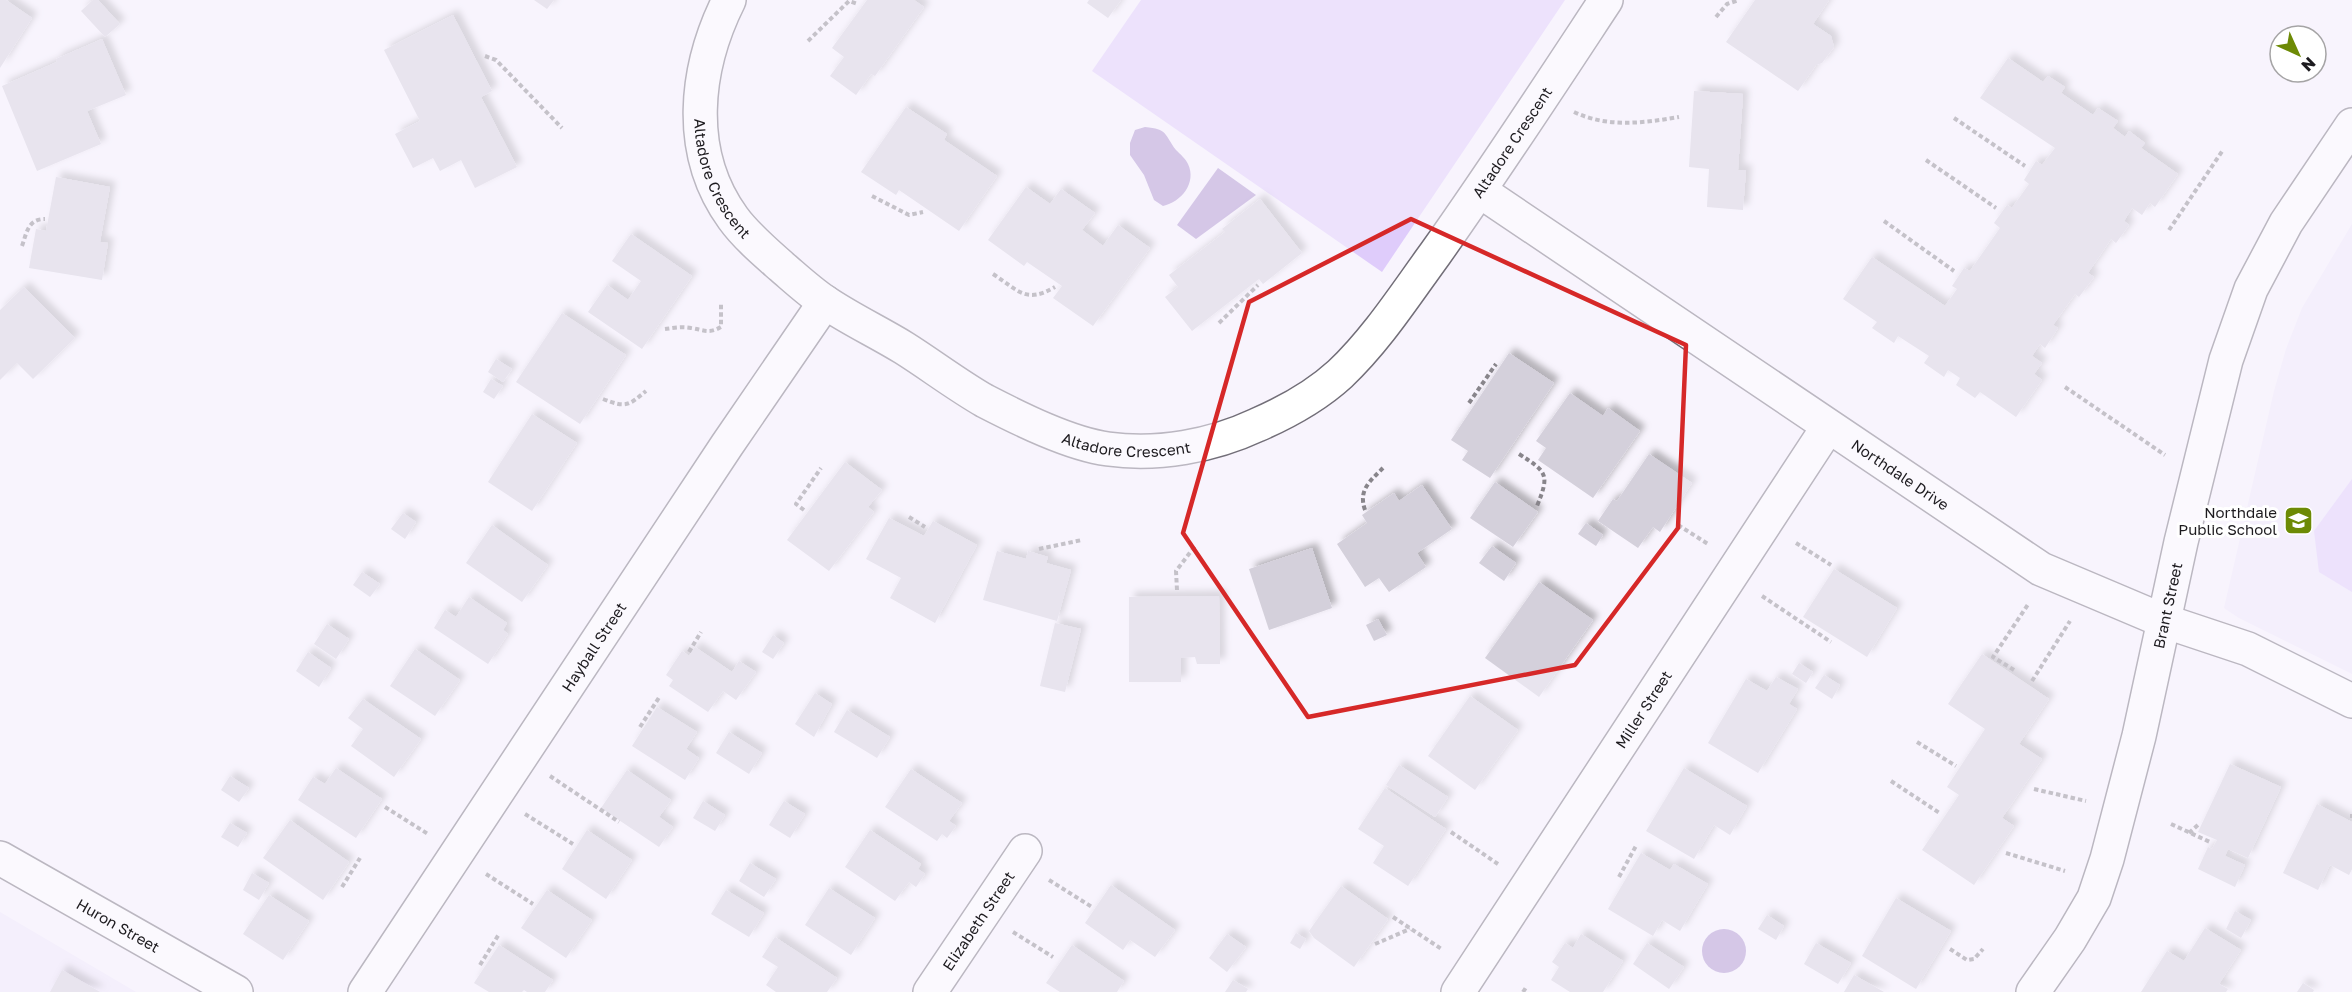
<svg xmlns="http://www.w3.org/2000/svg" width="2352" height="992" font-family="'Golos Text',sans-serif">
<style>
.built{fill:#efe8fa}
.green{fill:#dfccfb}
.water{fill:#aa90cd}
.building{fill:#d4d0db;filter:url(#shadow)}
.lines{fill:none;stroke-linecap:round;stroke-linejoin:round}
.street-casing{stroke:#726e78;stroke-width:36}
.secondary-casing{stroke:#726e78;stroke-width:36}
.path{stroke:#88858b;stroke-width:4;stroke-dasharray:4.5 3;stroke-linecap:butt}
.street{stroke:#fff;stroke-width:33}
.secondary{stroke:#fff;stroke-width:33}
.marked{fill:none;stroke:#d62828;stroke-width:4.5;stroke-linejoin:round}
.labels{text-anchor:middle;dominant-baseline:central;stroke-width:6;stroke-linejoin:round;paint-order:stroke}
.street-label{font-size:15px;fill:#1d1b1f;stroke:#fff}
.poi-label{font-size:15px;fill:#1d1b1f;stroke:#fff;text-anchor:end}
</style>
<defs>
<filter id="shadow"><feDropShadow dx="5.5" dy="-5.5" stdDeviation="3" flood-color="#0004"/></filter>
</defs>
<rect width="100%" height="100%" fill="#f8f4fd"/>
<g class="built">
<path d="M2352,224V674L2239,618L2224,608L2274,391L2286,349L2302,308Z"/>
<path d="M0,912L136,992H0Z"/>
</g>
<g class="green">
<path d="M1141,0H1565L1382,272L1092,71Z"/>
<path d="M2352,479V592L2319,572L2314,531Z"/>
</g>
<g class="water">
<path d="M1145,127C1168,129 1164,134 1176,150C1180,154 1186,159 1188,164C1197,183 1181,202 1163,206L1154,200L1144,175L1130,155V143L1135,130Z"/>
<path d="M1218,168L1256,195L1196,239L1177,225Z"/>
<circle cx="1724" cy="951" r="22"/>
</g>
<g class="building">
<path d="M0,0H6L32,18L0,68Z"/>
<path d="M93,0H98L120,24L105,37L81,11Z"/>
<path d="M534,0H554L547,9Z"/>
<path d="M867,0H914L924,7L875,76L871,74L856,95L830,76L844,57L832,48Z"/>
<path d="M1089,0H1121L1108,18L1087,3Z"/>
<path d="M1755,0H1829L1813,24L1831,36L1834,47L1822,63L1816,65L1798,91L1726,42Z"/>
<path d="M453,15L492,91L481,97L517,167L475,188L461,160L440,171L433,158L413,168L395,134L420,121L384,50Z"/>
<path d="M102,39L126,95L87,111L101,144L37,171L2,86L57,62L56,59Z"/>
<path d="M2008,58L2043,82L2048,76L2065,87L2061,93L2093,115L2098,108L2118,121L2113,128L2125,137L2129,131L2145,143L2141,148L2178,174L2155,207L2150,203L2142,215L2132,208L2124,221L2129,225L2116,243L2111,239L2088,273L2094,277L2079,297L2075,294L2053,325L2058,328L2045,348L2040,344L2032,356L2042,363L2034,374L2042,380L2016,417L1980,392L1975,398L1956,385L1960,378L1948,370L1944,377L1924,363L1929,356L1898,336L1894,343L1872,328L1877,322L1843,299L1872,257L1945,306L1957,289L1952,286L1964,268L1970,271L2000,228L1994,223L2007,205L2012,208L2029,184L2024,180L2036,161L2042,165L2055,148L1980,98Z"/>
<path d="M1694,91L1743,94L1738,170H1746L1743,210L1707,207L1709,169L1689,167Z"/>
<path d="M906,107L947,134L944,140L997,176L959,231L899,190L896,195L861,172Z"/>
<path d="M56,177L110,187L100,242L108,243L102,280L29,268L36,229L46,231Z"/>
<path d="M1026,187L1050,204L1061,189L1095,213L1082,230L1103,246L1118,225L1150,248L1093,326L1053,298L1062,286L1027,262L1024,266L988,240Z"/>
<path d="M1260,199L1302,253L1263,284L1259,279L1192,331L1165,297L1178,287L1169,275L1225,232L1222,229Z"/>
<path d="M631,234L692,276L642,349L588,312L607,285L628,300L641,281L612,261Z"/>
<path d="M24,287L75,338L33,379L17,363L0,380V310Z"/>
<path d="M562,313L626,355L580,424L516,382Z"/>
<path d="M1509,353L1554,383L1490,478L1462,460L1468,451L1451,440Z"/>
<path d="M496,359L512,369L503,382L488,372Z"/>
<path d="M491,379L503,386L494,399L483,392Z"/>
<path d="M1570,393L1603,416L1608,408L1640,431L1593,498L1538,460L1546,448L1536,441Z"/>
<path d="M532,414L577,443L532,511L488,482Z"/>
<path d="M1649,454L1692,483L1660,532L1653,527L1638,548L1598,521L1613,499L1617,501Z"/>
<path d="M845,462L882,490L868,507L874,512L829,571L787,540Z"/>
<path d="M1495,482L1538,512L1513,547L1470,518Z"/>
<path d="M1422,485L1452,529L1417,553L1426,567L1389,592L1379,578L1365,587L1337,544L1367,523L1362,515L1394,493L1399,501Z"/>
<path d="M403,513L416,522L405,539L391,529Z"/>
<path d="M889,518L924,536L933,521L977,545L935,623L890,598L901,578L866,559Z"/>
<path d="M1586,523L1603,535L1596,546L1578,534Z"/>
<path d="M492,525L548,565L522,602L466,563Z"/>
<path d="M1492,546L1516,563L1504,581L1479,563Z"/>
<path d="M1312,548L1332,608L1269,630L1249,569Z"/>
<path d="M997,551L1026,559L1028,551L1048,557L1046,563L1071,570L1057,621L983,600Z"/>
<path d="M1834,569L1897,608L1867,657L1803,617Z"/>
<path d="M362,572L380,584L370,597L353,585Z"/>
<path d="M1539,582L1593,620L1539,697L1485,658Z"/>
<path d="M1219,596L1220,664H1197L1195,657L1181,658V682H1129V597Z"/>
<path d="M469,597L507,623L503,630L508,634L488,664L434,628L445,610L456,617Z"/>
<path d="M1378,619L1387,635L1374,641L1366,625Z"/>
<path d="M1055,623L1081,629L1065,692L1040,686Z"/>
<path d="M327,624L349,639L336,659L314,644Z"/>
<path d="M773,635L784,643L773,659L762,652Z"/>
<path d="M695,647L732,672L739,661L756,672L736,700L723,691L708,712L669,686L673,680L666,675L682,651L689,656Z"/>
<path d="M415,649L460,680L435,716L390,686Z"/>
<path d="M308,652L331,668L319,687L296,671Z"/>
<path d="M1982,654L2049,699L2019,744L2042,759L2002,818L2014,826L1974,885L1922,850L1959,795L1947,787L1985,729L1948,704Z"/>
<path d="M1799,663L1813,672L1806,683L1792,674Z"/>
<path d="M1824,675L1840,685L1832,699L1815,688Z"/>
<path d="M1776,677L1798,689L1789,704L1797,709L1758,773L1708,743L1746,679L1767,691Z"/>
<path d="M815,693L832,704L814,737L795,724Z"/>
<path d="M1470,696L1518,730L1475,790L1428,756Z"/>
<path d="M363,699L421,739L394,777L351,746L363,729L348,718Z"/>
<path d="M657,707L697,732L686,749L699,758L685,780L632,746Z"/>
<path d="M847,710L890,737L877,758L834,732Z"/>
<path d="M729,732L762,753L749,774L716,753Z"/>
<path d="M2230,764L2281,787L2248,858L2228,849L2225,856L2245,865L2235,887L2198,869L2208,847L2212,849L2217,840L2198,832Z"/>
<path d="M1399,765L1448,797L1435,817L1386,785Z"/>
<path d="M336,768L382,799L356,838L298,800L313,777L325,784Z"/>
<path d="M1684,768L1747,806L1730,835L1714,825L1694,859L1646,831Z"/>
<path d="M911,769L962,803L949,821L956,826L947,838L942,834L937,841L885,807Z"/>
<path d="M627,770L671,800L659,817L673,827L659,847L601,808Z"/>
<path d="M230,776L249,788L239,802L221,790Z"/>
<path d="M1385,788L1446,829L1408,886L1373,863L1384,846L1358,829Z"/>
<path d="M703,801L725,815L715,831L693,818Z"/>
<path d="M784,801L805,814L790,838L769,825Z"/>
<path d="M2317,804L2352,822V869L2349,875L2330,865L2318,890L2283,873Z"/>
<path d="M290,820L349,862L323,900L263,858Z"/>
<path d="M230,823L247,833L238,847L221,837Z"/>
<path d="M587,830L632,860L606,899L562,869Z"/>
<path d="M870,830L921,864L918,869L925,874L916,887L909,882L895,901L845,867Z"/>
<path d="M1641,853L1670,870L1674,864L1708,884L1680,931L1662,920L1653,936L1608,909Z"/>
<path d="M750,863L776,879L764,897L739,881Z"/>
<path d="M252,873L269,883L259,900L243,890Z"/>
<path d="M1111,885L1175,930L1155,957L1130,940L1123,950L1085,923Z"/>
<path d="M1341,886L1388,919L1354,967L1314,938L1309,931Z"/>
<path d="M829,888L875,918L851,955L805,925Z"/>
<path d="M547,890L592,920L566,958L521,928Z"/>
<path d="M726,890L764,913L749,937L711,914Z"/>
<path d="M269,895L309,921L283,960L243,934Z"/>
<path d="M1896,898L1951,931L1916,989L1862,956Z"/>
<path d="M2235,911L2251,920L2241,938L2226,929Z"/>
<path d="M1767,915L1784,926L1776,940L1758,929Z"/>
<path d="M2205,928L2241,950L2219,984L2228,989L2226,992H2141L2167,951L2184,961Z"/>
<path d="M1296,933L1306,939L1300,949L1290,943Z"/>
<path d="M1227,934L1246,947L1227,972L1209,958Z"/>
<path d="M1581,934L1623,961L1603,992H1570L1551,980L1559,967L1552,962L1565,943L1573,948Z"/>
<path d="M775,937L837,978L827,992H776L766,985L778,967L762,957Z"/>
<path d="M1647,943L1684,967L1669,989L1633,964Z"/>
<path d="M1816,943L1851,963L1838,984L1804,964Z"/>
<path d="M499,945L553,980L545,992H527L524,990L522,992H489L474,983Z"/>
<path d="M1072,945L1124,981L1117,992H1060L1046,983Z"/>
<path d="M62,970L100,992H50Z"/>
<path d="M1854,975L1884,992H1844Z"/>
<path d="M1233,980L1248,989L1246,992H1225Z"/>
<path d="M2303,983L2314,990L2313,992H2297Z"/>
</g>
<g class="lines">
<defs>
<g id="street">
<path id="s1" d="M729,0C695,68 685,152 733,218C746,236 765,252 782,267C796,279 810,292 825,302C850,319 878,332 904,348C931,365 957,385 985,401C1020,419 1070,444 1108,449C1158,456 1212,446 1257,425C1287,412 1316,396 1340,374C1377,339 1405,295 1435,254C1494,171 1550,85 1606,0"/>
<path id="s2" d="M1480,191L2041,569L2164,621L2248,649L2352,701"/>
<path id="s3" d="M365,992L727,445L825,302"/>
<path id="s4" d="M930,992L1025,851"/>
<path id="s5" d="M1458,992L1828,427"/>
</g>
<g id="secondary">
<path id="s6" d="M0,858L236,992"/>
<path id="s7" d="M2033,992L2070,939L2094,898L2107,859L2139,736L2181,542L2226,360L2251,289L2286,223L2352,125"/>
</g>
</defs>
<use href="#street" class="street-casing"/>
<use href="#secondary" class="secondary-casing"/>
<g class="path">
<path d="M1716,17L1727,4L1739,0"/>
<path d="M808,41L849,1L858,4"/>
<path d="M485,56L496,60L562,128"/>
<path d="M1574,112C1608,128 1643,123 1679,117"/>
<path d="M1954,118L2025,166"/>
<path d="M1926,160L1996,208"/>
<path d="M872,196L909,215L923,212"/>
<path d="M1884,221L1954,271"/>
<path d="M2169,230L2223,150"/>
<path d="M22,246C27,232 28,219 45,219"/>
<path d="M993,274C1019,291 1026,304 1055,287"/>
<path d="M1219,323L1258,285"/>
<path d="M665,329C673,328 682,326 691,328C704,330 709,334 721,327V304"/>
<path d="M2065,387L2165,455"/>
<path d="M603,399C626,408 628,406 646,391"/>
<path d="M1469,403L1496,364"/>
<path d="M1519,454C1547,472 1550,474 1537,506"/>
<path d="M804,510L796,504L821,468"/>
<path d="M1365,510C1358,490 1370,481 1383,468"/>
<path d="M909,517L925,527"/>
<path d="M1678,525L1708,544"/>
<path d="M1796,543L1831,565"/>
<path d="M1039,549L1082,540"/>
<path d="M1177,590L1176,571L1195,546"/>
<path d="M1762,596L1831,642"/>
<path d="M689,652L701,632"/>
<path d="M2014,670L1993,657L2029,603"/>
<path d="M2032,681L2070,621"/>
<path d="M640,727L660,696"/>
<path d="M1917,742L1956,766"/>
<path d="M550,776L619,822"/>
<path d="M1891,781L1941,814"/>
<path d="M2034,789L2086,801"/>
<path d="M385,807L428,834"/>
<path d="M525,814L573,844"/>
<path d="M2350,816H2352"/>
<path d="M2171,824L2210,842"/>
<path d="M1451,832L1498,864"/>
<path d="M2189,833L2200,823"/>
<path d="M2006,853L2065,871"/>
<path d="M486,874L533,904"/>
<path d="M1619,877L1637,844"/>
<path d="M1049,880L1092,907"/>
<path d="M342,887L360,858"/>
<path d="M1393,917L1443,950"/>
<path d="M1013,932L1053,957"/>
<path d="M1375,944L1410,929"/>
<path d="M1950,949L1967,960L1974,959L1983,949"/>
<path d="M480,965L499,934"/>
<path d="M1523,992L1527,986"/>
</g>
<use href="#street" class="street"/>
<use href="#secondary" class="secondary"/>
</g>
<path d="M0 0H2352V992H0ZM1411,219L1686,345L1678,528L1575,665L1308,717L1183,533L1249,302Z" fill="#f8f4fd" fill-opacity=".55" fill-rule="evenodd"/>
<path class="marked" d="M1411,219L1686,345L1678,528L1575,665L1308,717L1183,533L1249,302Z"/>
<defs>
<symbol id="school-square" viewBox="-11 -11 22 22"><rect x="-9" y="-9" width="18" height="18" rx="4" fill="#6d8a05" stroke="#fff"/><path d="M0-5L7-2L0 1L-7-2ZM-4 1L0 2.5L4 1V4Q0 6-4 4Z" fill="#fff"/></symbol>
</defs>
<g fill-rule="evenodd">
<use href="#school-square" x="2282" y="504" width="33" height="33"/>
</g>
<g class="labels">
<g class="street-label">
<text stroke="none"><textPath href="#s1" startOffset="1215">Altadore Crescent</textPath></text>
<text stroke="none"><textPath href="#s1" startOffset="188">Altadore Crescent</textPath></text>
<text stroke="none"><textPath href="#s1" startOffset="693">Altadore Crescent</textPath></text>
<text stroke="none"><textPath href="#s2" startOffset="507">Northdale Drive</textPath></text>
<text stroke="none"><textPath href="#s7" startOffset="414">Brant Street</textPath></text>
<text stroke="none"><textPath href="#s3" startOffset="414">Hayball Street</textPath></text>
<text stroke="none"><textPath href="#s5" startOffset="338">Miller Street</textPath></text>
<text stroke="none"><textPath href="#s4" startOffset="86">Elizabeth Street</textPath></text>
<text stroke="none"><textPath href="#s6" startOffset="136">Huron Street</textPath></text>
</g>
<g class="poi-label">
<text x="2277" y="512">Northdale<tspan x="2277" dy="17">Public School</tspan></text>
</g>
</g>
<g transform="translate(2298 54) rotate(135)"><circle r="28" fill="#ffffff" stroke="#a5a4a5" stroke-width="1.5"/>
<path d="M0-4.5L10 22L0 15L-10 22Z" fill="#6d8a05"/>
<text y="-9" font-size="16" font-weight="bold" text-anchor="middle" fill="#1d1b1f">N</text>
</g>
</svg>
